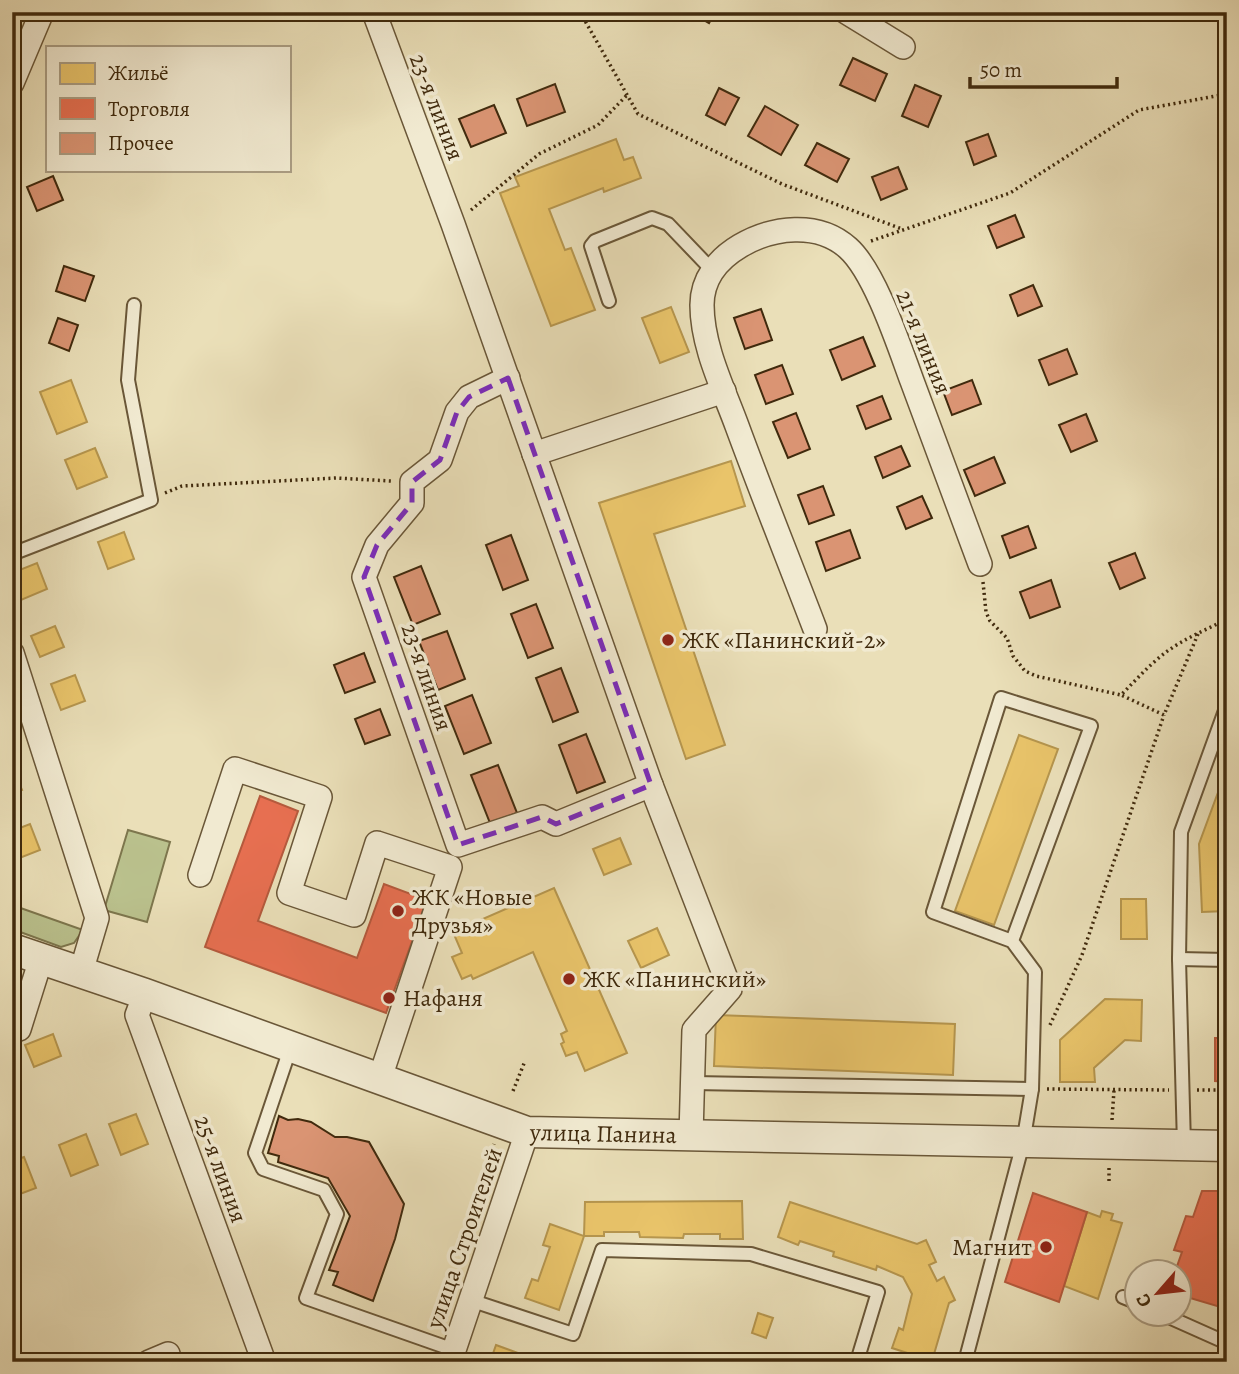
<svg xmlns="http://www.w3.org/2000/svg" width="1239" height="1374" font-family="Alegreya,serif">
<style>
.green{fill:#bac18d;stroke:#7d764d;stroke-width:2}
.homes{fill:#e9c46a;stroke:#b6964e;stroke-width:2}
.shops{fill:#e76f51;stroke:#b55a3d;stroke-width:2}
.building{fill:#da9473;stroke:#402a0d;stroke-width:2}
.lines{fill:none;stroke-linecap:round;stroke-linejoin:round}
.service-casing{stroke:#6a5738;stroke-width:16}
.minor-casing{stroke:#6a5738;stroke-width:26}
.tertiary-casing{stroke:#6a5738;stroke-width:33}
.path{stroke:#402a0d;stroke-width:3.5;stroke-dasharray:2 3.5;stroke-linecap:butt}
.service{stroke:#f1ead1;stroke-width:12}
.minor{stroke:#f1ead1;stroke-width:23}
.tertiary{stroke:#f1ead1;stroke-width:30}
.marked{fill:none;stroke:#7b2cbf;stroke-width:5;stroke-dasharray:14 9;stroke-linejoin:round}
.poi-dot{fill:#8f2418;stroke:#f1ead1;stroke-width:2.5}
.labels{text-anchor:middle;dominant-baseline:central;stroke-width:7;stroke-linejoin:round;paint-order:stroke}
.street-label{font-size:24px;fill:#402a0d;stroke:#f1ead1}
.poi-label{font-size:24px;fill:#402a0d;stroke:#f1ead1;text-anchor:start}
</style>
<rect width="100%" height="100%" fill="#eadfb8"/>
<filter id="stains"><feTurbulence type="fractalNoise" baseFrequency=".00286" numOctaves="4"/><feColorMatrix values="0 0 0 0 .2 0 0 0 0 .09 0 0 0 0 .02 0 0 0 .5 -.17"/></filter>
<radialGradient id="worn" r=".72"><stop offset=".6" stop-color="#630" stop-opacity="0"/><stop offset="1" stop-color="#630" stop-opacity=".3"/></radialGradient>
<g class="green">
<path d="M128,830L170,842L147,922L104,910Z"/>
<path d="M12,905L83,930L74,943L61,947L12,929Z"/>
</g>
<g class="homes">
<path d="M616,139L624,160L633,157L641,178L604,192L603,188L549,209L565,250L571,248L595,310L551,326L500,193L519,186L515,177Z"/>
<path d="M671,307L689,352L660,363L642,318Z"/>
<path d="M71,380L87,422L57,434L40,392Z"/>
<path d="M95,448L107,477L77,489L65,460Z"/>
<path d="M731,461L745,506L654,534L725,745L686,759L599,503Z"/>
<path d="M124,532L134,559L108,569L98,542Z"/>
<path d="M37,563L47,589L21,600L12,573Z"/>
<path d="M55,626L64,647L40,657L31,636Z"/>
<path d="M75,675L85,701L61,710L51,684Z"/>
<path d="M1019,735L1058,749L994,925L955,911Z"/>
<path d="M12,766L22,790L12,794Z"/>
<path d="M1227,768V911L1202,912L1199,844Z"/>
<path d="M30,824L40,850L17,859L12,847V831Z"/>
<path d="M620,838L631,864L604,875L593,849Z"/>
<path d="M554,888L627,1053L585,1071L577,1052L566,1056L561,1044L564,1042L561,1034L567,1031L533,952L473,979L471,975L462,979L452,957L462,953L453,932Z"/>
<path d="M1121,899H1146L1147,939H1121Z"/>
<path d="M657,928L669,955L641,968L628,941Z"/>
<path d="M1105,999L1142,1000L1141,1041L1125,1040L1094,1068L1095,1082H1060V1040Z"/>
<path d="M716,1015L955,1024L953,1075L714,1066Z"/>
<path d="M53,1034L61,1056L34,1067L25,1045Z"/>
<path d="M136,1114L148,1144L121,1155L109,1124Z"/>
<path d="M86,1134L98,1165L71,1176L59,1145Z"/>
<path d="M24,1157L36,1188L12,1197V1161Z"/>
<path d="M742,1201L743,1239H720V1234H684L683,1238L640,1237L639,1232H604V1236H584L585,1202Z"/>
<path d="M790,1202L917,1244L926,1240L936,1262L929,1265L937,1281L944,1277L955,1300L949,1303L932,1361L892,1348L899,1328L903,1330L912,1294L903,1277L877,1266L876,1270L833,1256L834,1252L800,1241L798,1245L778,1237Z"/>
<path d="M1102,1211L1113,1214L1111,1220L1122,1223L1098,1299L1064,1286L1087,1212L1100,1217Z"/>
<path d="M550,1224L584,1236L559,1310L525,1298L532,1279L538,1281L550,1247L543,1245Z"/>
<path d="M758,1313L773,1318L766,1338L752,1333Z"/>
<path d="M496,1345L542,1362H490Z"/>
</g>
<g class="shops">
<path d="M260,796L298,811L258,921L357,958L384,884L427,900L386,1013L205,947Z"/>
<path d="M1215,1038H1227V1082L1215,1081Z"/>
<path d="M1202,1191H1227V1309L1180,1295V1272H1175L1182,1252L1174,1250L1186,1216L1193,1217Z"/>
<path d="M1033,1193L1087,1212L1059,1302L1005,1282Z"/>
</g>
<g class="building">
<path d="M690,12H715L709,23Z"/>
<path d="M853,58L887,74L875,101L840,85Z"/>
<path d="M555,84L565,112L527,126L517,99Z"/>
<path d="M915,85L941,96L928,127L902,116Z"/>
<path d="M719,88L739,98L725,125L706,115Z"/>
<path d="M494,105L506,133L471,147L459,119Z"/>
<path d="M765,106L798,125L781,155L748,136Z"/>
<path d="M988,134L996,156L974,165L966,142Z"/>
<path d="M817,143L849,159L837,182L805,165Z"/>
<path d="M898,167L907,189L881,200L872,177Z"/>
<path d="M53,176L63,200L37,211L27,187Z"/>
<path d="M1015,215L1024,237L997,248L988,226Z"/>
<path d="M64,266L94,276L85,301L56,291Z"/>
<path d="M1033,285L1042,306L1018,316L1010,295Z"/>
<path d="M761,309L772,340L745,349L734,318Z"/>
<path d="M58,318L78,325L69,351L49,343Z"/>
<path d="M863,337L875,366L842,380L830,350Z"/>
<path d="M1067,349L1077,374L1049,385L1039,360Z"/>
<path d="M782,365L793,394L766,404L755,375Z"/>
<path d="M972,380L981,404L952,415L943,391Z"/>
<path d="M882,396L891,419L866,429L857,406Z"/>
<path d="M796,413L810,449L788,458L773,422Z"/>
<path d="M1086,414L1097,441L1071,452L1059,425Z"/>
<path d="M901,446L910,466L883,478L875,457Z"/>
<path d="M994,457L1005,483L975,496L964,470Z"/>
<path d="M823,486L834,515L809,524L798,495Z"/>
<path d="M922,496L932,518L906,529L897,507Z"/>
<path d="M1028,526L1036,548L1010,558L1002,536Z"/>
<path d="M850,530L860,558L826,571L816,542Z"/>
<path d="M511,535L528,580L503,590L486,545Z"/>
<path d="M1135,553L1145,578L1120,589L1109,563Z"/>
<path d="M421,566L440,614L413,625L394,577Z"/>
<path d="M1051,580L1060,607L1030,618L1020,592Z"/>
<path d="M536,604L553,648L528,658L511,614Z"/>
<path d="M447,631L465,679L438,690L419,641Z"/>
<path d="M364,653L375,682L345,693L334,665Z"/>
<path d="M561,668L578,712L553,722L536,678Z"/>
<path d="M472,695L491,743L464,754L445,706Z"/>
<path d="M380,709L390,735L365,744L355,719Z"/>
<path d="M586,734L605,782L577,793L559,745Z"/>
<path d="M498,765L517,813L490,823L471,775Z"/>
<path d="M279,1116L288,1120L298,1119L311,1122L335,1137H347L369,1142L404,1204L395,1239L373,1301L333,1285L338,1272L329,1270L350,1216L328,1178L278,1162L279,1156L268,1153Z"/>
</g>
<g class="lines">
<defs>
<g id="service">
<path d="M609,301L591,246L595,241L652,218L668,224L712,270"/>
<path d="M12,554L151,500L128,380L134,305"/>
<path d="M1179,959L1227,960"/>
<path d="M291,1046L255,1153L263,1169L324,1190L337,1214L306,1298L454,1350"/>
<path d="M694,1083L1032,1089"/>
<path d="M1184,1145L1179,959L1181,832L1227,705"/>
<path d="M1123,1297L1138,1303"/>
<path d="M470,1300L573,1334L602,1250L751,1254L878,1292L858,1358L867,1362"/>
<path d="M1162,1314L1227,1343"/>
<path d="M965,1362L1023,1143L1032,1089L1035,972L1012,941L933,912L1001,698L1091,726L1012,941"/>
</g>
<g id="minor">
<path d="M374,12L453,224L651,785L730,989L694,1030L691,1135"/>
<path d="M846,12L903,47"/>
<path d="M12,83L42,12"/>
<path d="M508,378L469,397L457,412L440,460L412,482V503L377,545L364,577L458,845L542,817L556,824L651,785"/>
<path d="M534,454L724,391"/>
<path d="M815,629C789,561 762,494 737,426C723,388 702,346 702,305C702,279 718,259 740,246C772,227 818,221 848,248C875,272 899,346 912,381C935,442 957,503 980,564"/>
<path d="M12,653L97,918L81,972"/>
<path d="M200,875L235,769L320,797L289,893L354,915L377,843L450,867L380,1078"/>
<path d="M145,994L137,1015L264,1362"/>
<path d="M12,1031L19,1029L41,959"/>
<path d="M149,1362L168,1354"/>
<path d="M450,1362L527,1132"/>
</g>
<g id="tertiary">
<path id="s1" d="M12,949L145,994L527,1132L1227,1146"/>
</g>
</defs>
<use href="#service" class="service-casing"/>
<use href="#minor" class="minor-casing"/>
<use href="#tertiary" class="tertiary-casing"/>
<g class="path">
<path d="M580,12L638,114L782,184L902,229"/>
<path d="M1218,95L1227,87"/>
<path d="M471,210L539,154L598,125L627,95"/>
<path d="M871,241L1010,193L1139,110L1227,94"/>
<path d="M165,493L182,486L336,478L391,481"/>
<path d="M983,582L986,612L990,621L1007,638L1013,656L1025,671L1036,676L1121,695"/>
<path d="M1198,634L1164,715L1121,695C1135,681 1149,665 1165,653C1183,639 1206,630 1227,619"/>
<path d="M1050,1025L1082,955L1164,715"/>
<path d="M1047,1089L1169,1090"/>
<path d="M1197,1090H1227"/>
<path d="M513,1091L525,1061"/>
<path d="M1112,1120L1114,1090"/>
<path d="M486,1165L494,1144"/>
<path d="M1109,1181V1166"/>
</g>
<use href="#service" class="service"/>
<use href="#minor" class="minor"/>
<use href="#tertiary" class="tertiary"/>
</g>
<path class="marked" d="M508,378L651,785L556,824L542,817L458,845L364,577L377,545L412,503V482L440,460L457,412L469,397Z"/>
<g class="poi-dot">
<circle cx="668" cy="640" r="7"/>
<circle cx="398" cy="911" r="7"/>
<circle cx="569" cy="979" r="7"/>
<circle cx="389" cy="998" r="7"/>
<circle cx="1046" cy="1247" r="7"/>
</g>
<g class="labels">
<g class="street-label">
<text transform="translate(437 107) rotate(69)">23-я линия</text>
<text transform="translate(924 342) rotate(68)">21-я линия</text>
<text transform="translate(427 677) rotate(71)">23-я линия</text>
<text stroke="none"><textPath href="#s1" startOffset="623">улица Панина</textPath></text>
<text transform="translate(221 1169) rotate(70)">25-я линия</text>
<text transform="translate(464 1238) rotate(-71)">улица Строителей</text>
</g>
<g class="poi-label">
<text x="682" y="640">ЖК «Панинский-2»</text>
<text x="412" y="897">ЖК «Новые<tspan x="412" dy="28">Друзья»</tspan></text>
<text x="583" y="979">ЖК «Панинский»</text>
<text x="403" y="998">Нафаня</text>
<text x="1032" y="1247" text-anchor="end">Магнит</text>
</g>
</g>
<rect width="1239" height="1374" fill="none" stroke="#eadfb8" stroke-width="42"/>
<rect x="14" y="14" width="1211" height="1346" fill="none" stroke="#402a0d" stroke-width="3.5"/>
<rect x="21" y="21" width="1197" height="1332" fill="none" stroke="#402a0d" stroke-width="2"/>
<rect x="46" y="46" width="245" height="126" fill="#f1ead1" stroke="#aa9d83" stroke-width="2"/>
<rect x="60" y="63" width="35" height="21" fill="#e9c46a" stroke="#aa9d83" stroke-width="2"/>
<text x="108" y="80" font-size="21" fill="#402a0d">Жильё</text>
<rect x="60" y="98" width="35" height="21" fill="#e76f51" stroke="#aa9d83" stroke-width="2"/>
<text x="108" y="116" font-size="21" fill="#402a0d">Торговля</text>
<rect x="60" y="133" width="35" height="21" fill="#da9473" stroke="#aa9d83" stroke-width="2"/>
<text x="108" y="150" font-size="21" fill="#402a0d">Прочее</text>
<g transform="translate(1158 1293) rotate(242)"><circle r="33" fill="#f1ead1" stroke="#aa9d83" stroke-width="2"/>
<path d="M0-5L12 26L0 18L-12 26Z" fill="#8f2418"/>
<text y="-10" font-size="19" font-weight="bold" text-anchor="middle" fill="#402a0d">С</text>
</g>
<path d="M970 77v10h147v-10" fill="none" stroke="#402a0d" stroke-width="3.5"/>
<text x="980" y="77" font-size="21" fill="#402a0d" stroke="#f1ead1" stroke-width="5" paint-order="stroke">50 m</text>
<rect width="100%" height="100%" filter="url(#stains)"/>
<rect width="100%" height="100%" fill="url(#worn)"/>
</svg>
